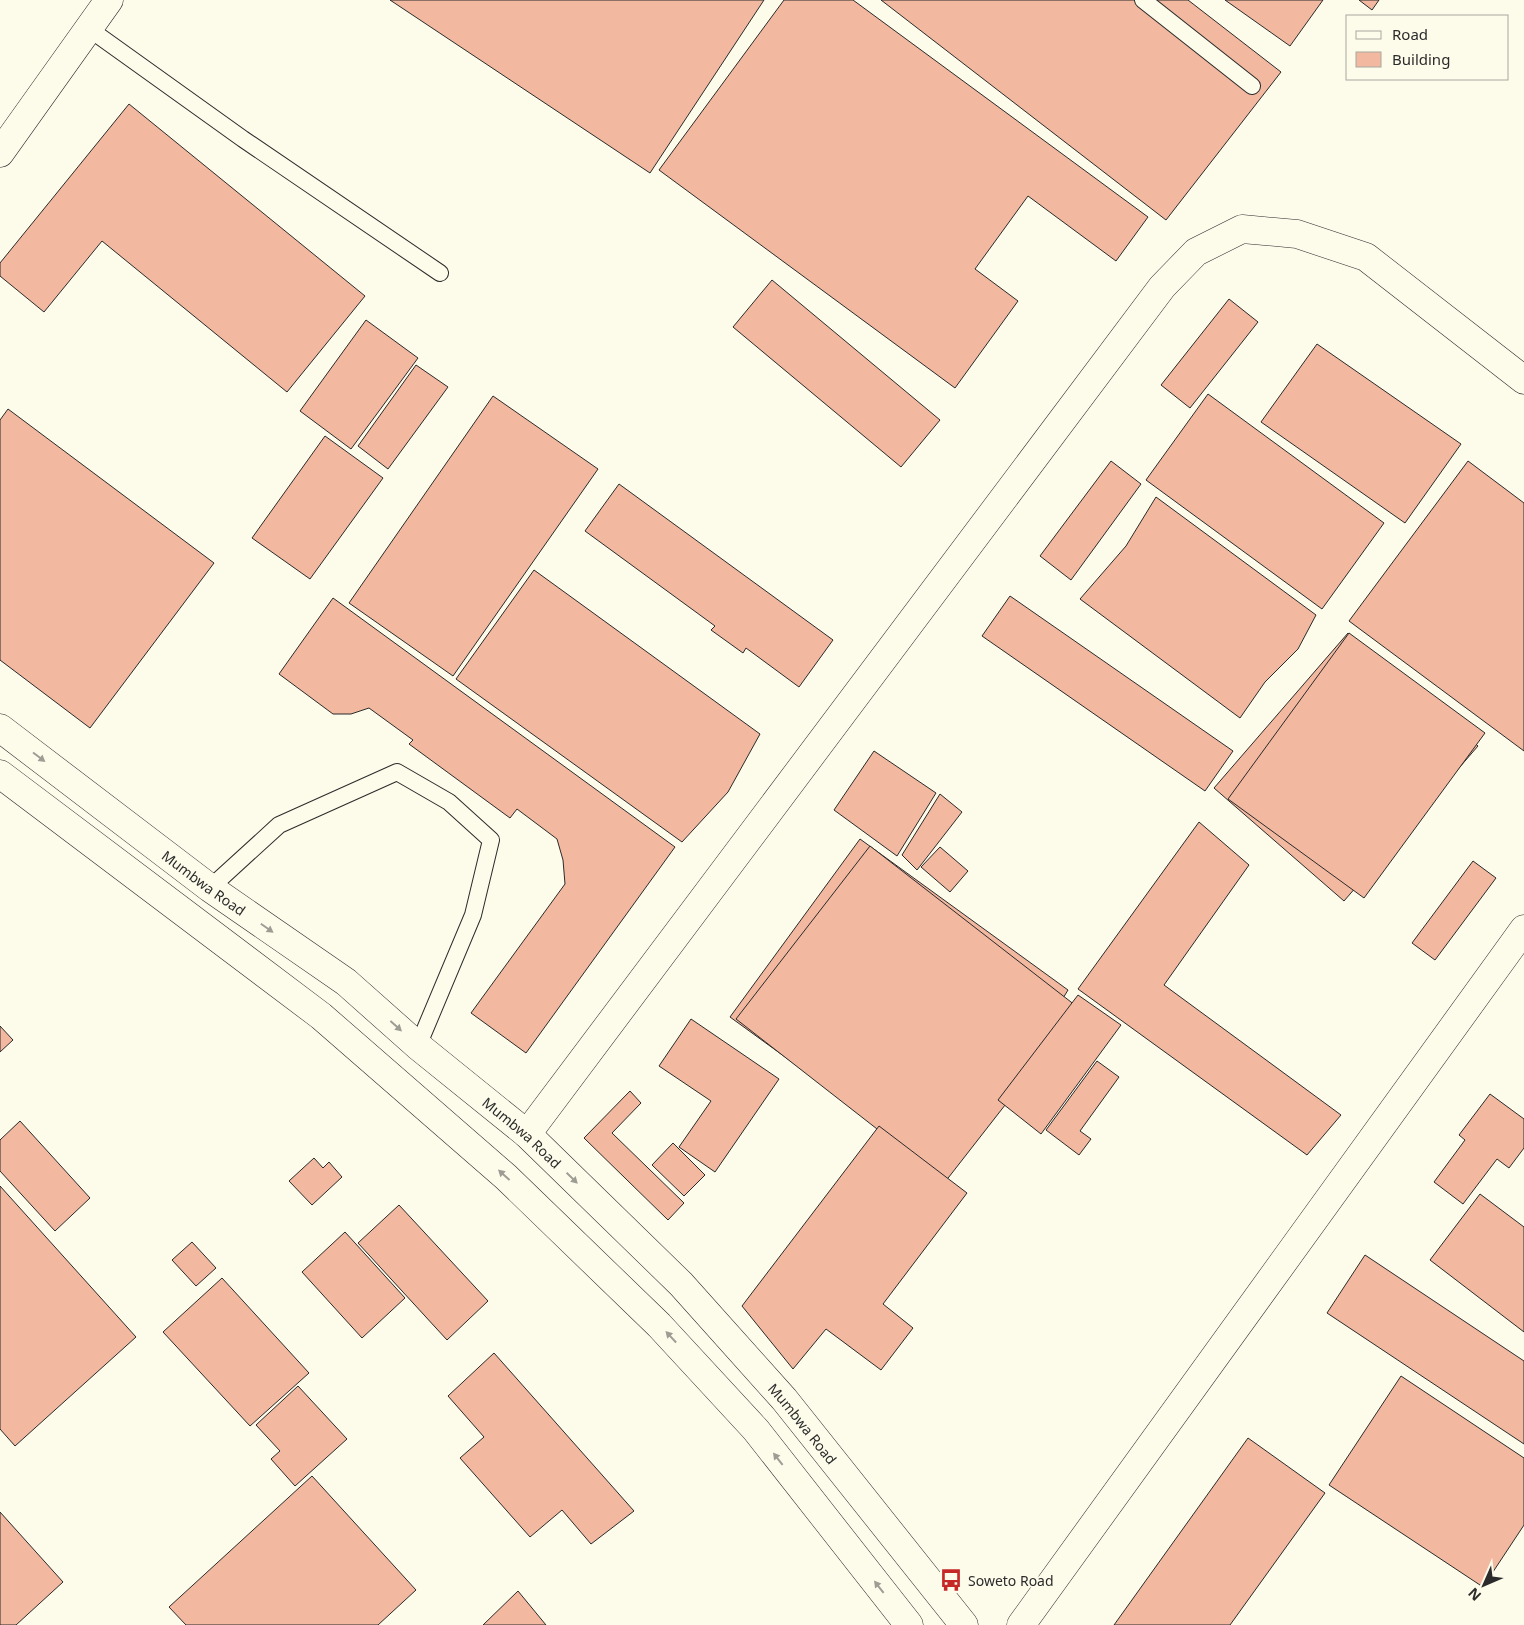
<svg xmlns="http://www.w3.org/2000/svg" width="1524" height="1625" font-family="'Noto Sans',sans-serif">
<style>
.building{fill:#f2b8a0;stroke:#2b2b2b}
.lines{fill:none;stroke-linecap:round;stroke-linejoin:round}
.service-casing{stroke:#2b2b2b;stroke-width:18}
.minor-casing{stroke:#2b2b2b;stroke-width:29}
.primary-casing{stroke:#2b2b2b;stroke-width:29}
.service{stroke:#fdfbea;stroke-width:16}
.minor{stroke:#fdfbea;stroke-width:28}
.primary{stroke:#fdfbea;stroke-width:28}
.oneway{fill:#9e9d94}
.labels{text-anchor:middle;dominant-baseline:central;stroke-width:4;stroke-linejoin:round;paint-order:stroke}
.street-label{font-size:14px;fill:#2b2b2b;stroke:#fdfbea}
.poi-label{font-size:14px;fill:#2b2b2b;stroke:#fdfbea;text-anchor:start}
</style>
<rect width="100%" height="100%" fill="#fdfbea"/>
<g class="building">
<path d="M390,0H764L650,173Z"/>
<path d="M784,0H853L1148,217L1116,261L1028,196L975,269L1018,301L955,388L659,170Z"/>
<path d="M881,0H1188L1281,72L1166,220Z"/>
<path d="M1225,0H1323L1290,46Z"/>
<path d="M1359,0H1379L1372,10Z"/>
<path d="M129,104L365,296L287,392L102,241L44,312L0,276V263Z"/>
<path d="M772,280L940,420L901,467L733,327Z"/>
<path d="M1229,299L1258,322L1190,408L1161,385Z"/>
<path d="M366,320L418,358L351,449L300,411Z"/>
<path d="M1317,344L1461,444L1405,523L1261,422Z"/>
<path d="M416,365L448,387L388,469L358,446Z"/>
<path d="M1208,394L1384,523L1322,609L1146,480Z"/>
<path d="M493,396L598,469L453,676L349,603Z"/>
<path d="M8,409L214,563L90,728L0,660V420Z"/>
<path d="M325,436L383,478L310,579L252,538Z"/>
<path d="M1111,461L1141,484L1071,580L1040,556Z"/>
<path d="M1468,461L1524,503V751L1349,621Z"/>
<path d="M619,484L833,640L799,687L746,648L743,653L711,630L715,626L585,531Z"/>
<path d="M1156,497L1316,615L1298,649L1265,682L1240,718L1080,599L1126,546Z"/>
<path d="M534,570L760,734L728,792L682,842L456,679Z"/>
<path d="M1010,596L1233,751L1205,791L982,636Z"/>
<path d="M333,598L675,847L526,1053L471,1013L565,884L563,860L557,839L517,809L510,818L409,744L413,740L369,708L351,714H333L279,674Z"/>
<path d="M1348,633L1478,746L1344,901L1214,788Z"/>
<path d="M1349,633L1485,733L1364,898L1228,799Z"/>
<path d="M874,751L936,793L897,856L834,810Z"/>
<path d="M940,794L962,812L917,870L902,855Z"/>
<path d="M1199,822L1249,865L1164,985L1341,1115L1307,1155L1078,989Z"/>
<path d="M860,839L1068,990L1041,1034L1002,1079L976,1126L938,1168L730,1017Z"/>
<path d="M870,846L1080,1009L945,1182L736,1019Z"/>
<path d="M940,847L968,871L950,892L921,867Z"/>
<path d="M1473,861L1496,878L1435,960L1412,943Z"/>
<path d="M1078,995L1121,1025L1041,1134L998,1100Z"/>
<path d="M691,1019L779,1079L715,1172L679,1147L711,1101L659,1066Z"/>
<path d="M0,1026L13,1040L0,1052Z"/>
<path d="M1097,1061L1119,1077L1080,1131L1091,1139L1079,1155L1046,1130Z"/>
<path d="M630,1091L641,1103L612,1133L684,1203L668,1220L584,1138Z"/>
<path d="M1490,1094L1524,1119V1148L1509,1168L1497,1159L1463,1204L1434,1182L1465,1140L1459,1135Z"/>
<path d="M20,1121L90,1198L55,1231L0,1171V1140Z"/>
<path d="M879,1126L967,1193L883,1304L913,1328L881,1370L826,1329L793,1369L742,1306Z"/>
<path d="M673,1143L705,1175L684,1196L652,1165Z"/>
<path d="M314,1158L323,1168L329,1162L342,1177L312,1205L289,1181Z"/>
<path d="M0,1186L136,1337L15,1446L0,1429Z"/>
<path d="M1480,1194L1524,1227V1332L1430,1260Z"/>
<path d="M399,1205L488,1301L447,1340L358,1243Z"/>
<path d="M345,1232L405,1298L362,1338L302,1272Z"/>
<path d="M192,1242L216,1268L196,1286L172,1260Z"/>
<path d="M1365,1255L1524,1361V1444L1327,1313Z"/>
<path d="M222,1278L309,1373L250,1426L163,1332Z"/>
<path d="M494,1353L634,1511L591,1544L562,1510L530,1537L460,1458L484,1437L448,1396Z"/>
<path d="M1401,1376L1524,1458V1525L1483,1587L1329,1485Z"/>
<path d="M298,1386L347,1439L295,1486L271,1459L280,1451L256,1425Z"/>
<path d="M1248,1438L1325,1493L1230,1625H1114Z"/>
<path d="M312,1476L416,1590L378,1625H186L169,1607Z"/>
<path d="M0,1512L63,1582L16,1625H0Z"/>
<path d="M518,1591L546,1625H483Z"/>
</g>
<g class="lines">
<defs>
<g id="service">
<path d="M1143,0L1252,86"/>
<path d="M88,28L243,139L440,273"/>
<path d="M210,888L279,825L397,772L449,802L491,840L473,915L418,1046"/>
</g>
<g id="minor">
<path d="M0,153L109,0"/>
<path d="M527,1134L1162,287L1196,252L1242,229L1297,234L1366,257L1524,380"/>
<path d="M1021,1625L1524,929"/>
</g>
<g id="primary">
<path id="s1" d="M0,728L210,888L346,982L418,1046L527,1134L681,1284L784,1399L964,1625"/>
<path d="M0,774L321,1016L506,1177L659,1325L756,1430L909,1625"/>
</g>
</defs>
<use href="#service" class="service-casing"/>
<use href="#minor" class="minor-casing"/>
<use href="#primary" class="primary-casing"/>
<use href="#service" class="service"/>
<use href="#minor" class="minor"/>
<use href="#primary" class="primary"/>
</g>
<defs><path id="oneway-solid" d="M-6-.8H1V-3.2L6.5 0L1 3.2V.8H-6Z" transform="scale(1.25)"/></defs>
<g class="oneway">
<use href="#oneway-solid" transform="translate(39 757) rotate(37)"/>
<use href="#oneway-solid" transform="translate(267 928) rotate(35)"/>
<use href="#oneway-solid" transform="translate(396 1026) rotate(42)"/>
<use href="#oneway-solid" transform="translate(504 1175) rotate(-138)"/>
<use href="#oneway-solid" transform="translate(572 1178) rotate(44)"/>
<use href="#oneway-solid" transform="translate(671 1337) rotate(-133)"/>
<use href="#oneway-solid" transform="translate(778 1459) rotate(-128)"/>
<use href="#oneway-solid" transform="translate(879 1587) rotate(-128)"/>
</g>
<defs>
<symbol id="bus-bare" viewBox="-9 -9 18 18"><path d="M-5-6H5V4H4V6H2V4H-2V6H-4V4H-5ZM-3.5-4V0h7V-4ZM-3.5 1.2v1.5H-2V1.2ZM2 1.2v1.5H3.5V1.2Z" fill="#c62828" stroke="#fdfbea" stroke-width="2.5" paint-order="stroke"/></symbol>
</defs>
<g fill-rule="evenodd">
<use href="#bus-bare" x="935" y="1564" width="32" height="32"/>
</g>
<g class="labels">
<g class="street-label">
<text stroke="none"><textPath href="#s1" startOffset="256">Mumbwa Road</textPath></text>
<text stroke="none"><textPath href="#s1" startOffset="661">Mumbwa Road</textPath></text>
<text stroke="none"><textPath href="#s1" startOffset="1066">Mumbwa Road</textPath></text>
</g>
<g class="poi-label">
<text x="968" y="1580">Soweto Road</text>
</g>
</g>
<rect x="1346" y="15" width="162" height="65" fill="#fdfbea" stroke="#a9a89e"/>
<rect x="1356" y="31" width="25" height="8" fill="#fdfbea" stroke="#a9a89e"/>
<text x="1392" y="40" font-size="15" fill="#2b2b2b">Road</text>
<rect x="1356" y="52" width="25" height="15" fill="#f2b8a0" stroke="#a9a89e"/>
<text x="1392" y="65" font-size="15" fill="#2b2b2b">Building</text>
<g transform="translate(1484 1585) rotate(225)" stroke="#fdfbea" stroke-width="4" paint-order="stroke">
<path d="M0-4L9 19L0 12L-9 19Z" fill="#2b2b2b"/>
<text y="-8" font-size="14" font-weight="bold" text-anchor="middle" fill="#2b2b2b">N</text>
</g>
</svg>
